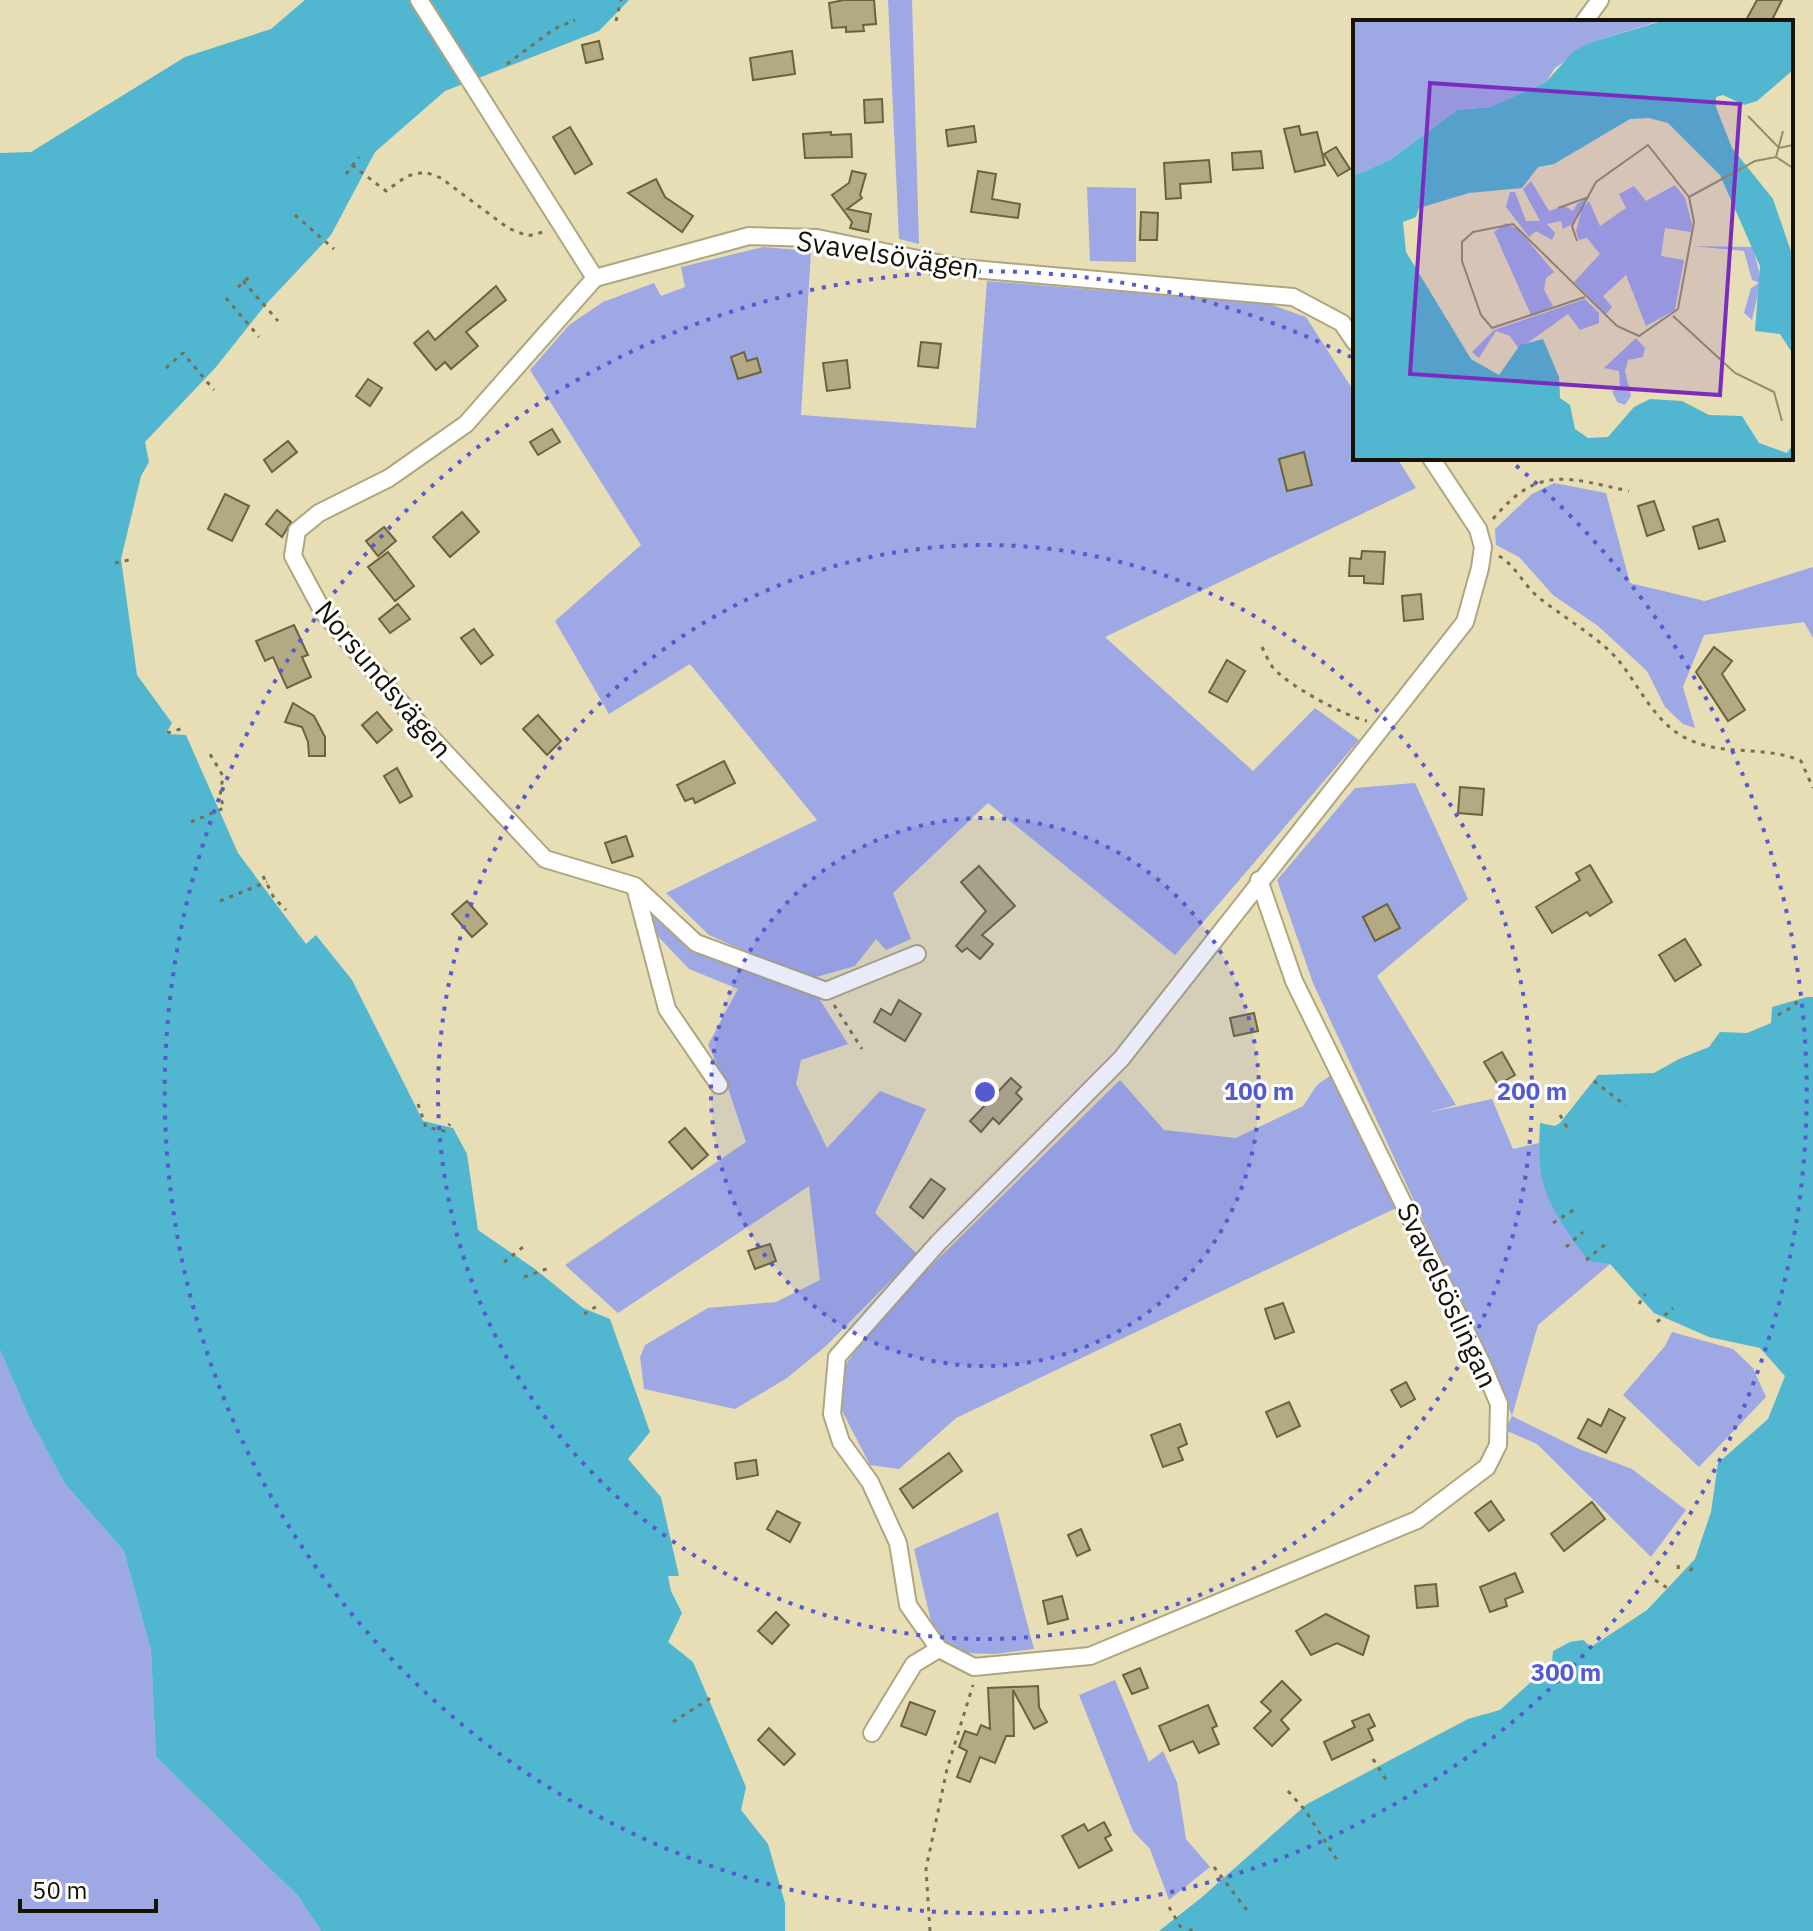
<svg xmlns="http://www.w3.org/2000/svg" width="1813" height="1931" font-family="'IBM Plex Sans',sans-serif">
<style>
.green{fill:#9ea8e4}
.water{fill:#51b6cf}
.building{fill:#b3aa83;stroke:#6b633e;stroke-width:2}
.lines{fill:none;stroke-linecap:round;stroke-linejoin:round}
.street-casing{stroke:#afa67f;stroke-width:20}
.path{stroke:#756f55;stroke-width:3;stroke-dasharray:4 6;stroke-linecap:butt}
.street{stroke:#fff;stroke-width:16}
.ring{fill:none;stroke:#555ad1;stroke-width:4;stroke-dasharray:4 8}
.labels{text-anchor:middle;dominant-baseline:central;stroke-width:6;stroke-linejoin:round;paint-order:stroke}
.street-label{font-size:28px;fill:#161204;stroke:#fefefe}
.inset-road{fill:none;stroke:#938c6e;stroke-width:2}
.view{fill:#7b2cbf;fill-opacity:0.15;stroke:#7b2cbf;stroke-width:4}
.inset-edge{fill:none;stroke:#161204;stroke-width:4}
.centre{fill:#555ad1;stroke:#fefefe;stroke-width:4}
.ring-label{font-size:24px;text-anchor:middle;font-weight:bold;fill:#555ad1;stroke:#fefefe;stroke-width:6;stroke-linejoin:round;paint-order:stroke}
</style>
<rect width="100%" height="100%" fill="#e7deb5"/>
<g class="green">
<path d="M888,0H912L919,244L899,239Z"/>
<path d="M1087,187L1136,188V262L1090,261Z"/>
<path d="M763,247L811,251L801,415L976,428L987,281L1269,304L1306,317L1355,393V458H1397L1416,488L1105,637L1253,771L1315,708L1359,740L1175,955L988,803L893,893L911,939L886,950L876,939L855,966L816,977L769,962L709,935L666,893L817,820L690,664L609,714L555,621L641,545L530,370L569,325L603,302L654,283L661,296L685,287L681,267Z"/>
<path d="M1554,483L1606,493L1630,583L1705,601L1813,567V638L1804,622L1704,635L1683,687L1695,728L1683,724L1665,707L1647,671L1598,626L1553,595L1519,557L1496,545L1495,529L1532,494Z"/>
<path d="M1415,783L1468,899L1377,976L1456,1105L1427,1113L1492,1099L1513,1149L1539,1143L1544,1186L1610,1264L1538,1325L1512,1416L1579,1449L1632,1469L1686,1510L1651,1557L1537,1444L1505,1430L1512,1416L1500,1386L1313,983L1277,880L1355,788Z"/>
<path d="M650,908L696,953L815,992L848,1044L801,1060L796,1084L827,1148L880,1091L926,1109L875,1213L917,1254L826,1346L787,1378L735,1409L644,1389L640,1357L645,1345L708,1308L776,1302L820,1280L809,1186L618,1313L565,1265L746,1142L727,1085L708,1045L738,989L689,969L650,928Z"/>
<path d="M1331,1075L1396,1208L956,1418L899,1469L870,1465L838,1403L844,1367L877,1319L1120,1080L1164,1130L1236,1138L1303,1106L1317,1085Z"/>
<path d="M1672,1332L1733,1349L1753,1368L1766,1397L1699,1467L1623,1395L1665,1346Z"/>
<path d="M0,1350L29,1417L65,1484L124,1551L151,1651L156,1757L298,1896L321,1931H0Z"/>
<path d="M998,1512L1034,1649L995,1654L964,1653L935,1638L914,1549Z"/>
<path d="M1115,1680L1149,1762L1163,1751L1177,1782L1186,1839L1210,1867L1169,1900L1150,1849L1133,1831L1079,1695Z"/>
</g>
<g class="water">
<path d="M305,0H629L599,31L445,91L375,152L331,235L267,303L216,367L145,442L149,462L141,476L121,559L137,675L172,723L166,734L186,735L238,853L306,944L316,935L352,980L423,1121L453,1128L467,1154L478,1230L535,1269L583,1308L610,1319L650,1432L628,1459L661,1497L679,1576H668L671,1591L682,1613L668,1642L693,1662L746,1787L741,1810L768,1844L785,1903V1931H321L298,1896L156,1757L151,1651L124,1551L65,1484L29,1417L0,1350V153L31,152L185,57L271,29Z"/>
<path d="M1807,997H1813V1931H1159L1201,1898L1307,1804L1468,1719L1500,1710L1552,1663L1553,1651L1570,1642L1583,1640L1591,1647L1647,1610L1695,1559L1711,1512L1718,1463L1768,1419L1785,1376L1760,1348L1709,1337L1654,1313L1610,1264L1589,1261C1573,1241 1551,1210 1544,1186C1538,1167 1539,1143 1540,1123L1555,1126L1560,1123L1598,1075L1654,1073L1679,1059L1709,1047L1720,1032L1747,1033L1771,1023L1772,1007Z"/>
</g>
<g class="building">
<path d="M844,0H874L876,24L863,25L864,31L846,32V27L832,28L829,3Z"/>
<path d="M1757,0H1782L1771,22H1745Z"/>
<path d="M599,41L603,59L586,63L582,45Z"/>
<path d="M792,51L795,74L753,80L750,58Z"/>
<path d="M882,99L883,122L865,123L864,100Z"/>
<path d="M974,126L976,142L948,146L946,130Z"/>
<path d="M1299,126L1301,135L1317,132L1325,165L1295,172L1284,129Z"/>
<path d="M570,127L592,164L575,174L553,137Z"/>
<path d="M831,132V135L851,134L852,157L805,158L803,134Z"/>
<path d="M1336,147L1350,169L1338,176L1324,154Z"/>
<path d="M1261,151L1263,168L1233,170L1232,153Z"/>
<path d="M1209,160L1211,182L1180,184L1181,198L1166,199L1164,163Z"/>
<path d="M852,171L866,174L860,195L862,198L847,209L871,214L868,232L850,228L852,222L832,195L849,183Z"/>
<path d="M978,171L996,174L992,199L1020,204L1018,218L971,212Z"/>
<path d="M656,179L665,197L693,216L682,232L628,193Z"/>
<path d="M1141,212L1158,213L1157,240H1140Z"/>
<path d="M496,286L506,300L466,332L478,346L451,369L445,362L436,370L414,343L428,331L435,340Z"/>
<path d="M921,342L941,344L938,368L918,366Z"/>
<path d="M744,352L747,361L757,358L761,372L738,379L731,357Z"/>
<path d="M847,360L850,388L827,391L823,363Z"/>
<path d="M368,379L382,388L370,406L356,396Z"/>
<path d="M552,429L560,442L538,455L530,442Z"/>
<path d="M288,441L297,452L272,472L264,460Z"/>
<path d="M1304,452L1312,485L1287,491L1279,459Z"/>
<path d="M225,494L249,506L232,541L208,529Z"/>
<path d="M1654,501L1664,530L1647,536L1638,506Z"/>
<path d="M277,510L291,522L282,537L266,524Z"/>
<path d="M462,512L479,532L450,557L433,537Z"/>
<path d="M1718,519L1725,541L1699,549L1693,527Z"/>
<path d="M384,527L396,541L378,556L366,541Z"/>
<path d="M1362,551L1385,552L1383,584L1364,583V576H1349L1350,558L1361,559Z"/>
<path d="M388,552L414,586L395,601L368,567Z"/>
<path d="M1421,594L1423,619L1404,621L1402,596Z"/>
<path d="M398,604L410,619L390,633L379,619Z"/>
<path d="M294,625L308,655L302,657L311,677L287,688L273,657L265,661L256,641Z"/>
<path d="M474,629L493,655L481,664L461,638Z"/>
<path d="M1714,647L1732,661L1722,674L1745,710L1728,721L1696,672Z"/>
<path d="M1227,660L1245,671L1227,702L1209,692Z"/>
<path d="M293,703L314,716L325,737V756H309L308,742L302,727L285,722Z"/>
<path d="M377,712L392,730L377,743L362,725Z"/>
<path d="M538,715L561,741L547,755L523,729Z"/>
<path d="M724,761L735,783L695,803L693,798L685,801L677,785Z"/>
<path d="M397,768L412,796L400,803L384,776Z"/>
<path d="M1460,787L1484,789L1482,815L1458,813Z"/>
<path d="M626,836L633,856L612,863L605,843Z"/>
<path d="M1590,865L1612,902L1590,916L1587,912L1552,933L1536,907L1580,880L1576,873Z"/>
<path d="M979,866L1015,906L982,935L993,944L980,959L967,948L962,952L956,946L986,911L961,882Z"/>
<path d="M467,901L487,924L472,937L452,914Z"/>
<path d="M1387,904L1400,928L1375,941L1363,917Z"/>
<path d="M1685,939L1701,965L1675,981L1659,955Z"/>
<path d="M899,1000L921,1014L905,1041L874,1022L881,1009L891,1015Z"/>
<path d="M1254,1013L1258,1031L1234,1036L1230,1018Z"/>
<path d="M1502,1052L1515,1075L1498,1085L1484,1062Z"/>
<path d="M1011,1078L1021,1087L1016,1093L1022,1099L999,1124L993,1118L981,1132L970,1121Z"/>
<path d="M685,1128L708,1155L692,1169L669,1142Z"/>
<path d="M931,1179L945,1189L923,1218L910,1207Z"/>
<path d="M770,1244L776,1261L755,1269L748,1251Z"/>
<path d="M1283,1303L1294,1332L1275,1339L1265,1309Z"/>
<path d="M1406,1382L1415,1399L1401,1407L1391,1390Z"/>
<path d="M1289,1402L1300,1426L1277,1437L1266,1412Z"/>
<path d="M1609,1409L1625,1418L1606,1453L1578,1438L1588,1419L1601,1426Z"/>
<path d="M1180,1424L1187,1444L1178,1448L1183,1460L1163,1467L1151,1435Z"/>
<path d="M949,1453L962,1471L913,1508L900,1489Z"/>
<path d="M756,1460L758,1475L737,1479L735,1463Z"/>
<path d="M1491,1501L1504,1520L1489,1531L1475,1513Z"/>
<path d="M1592,1502L1605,1519L1564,1551L1551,1534Z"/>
<path d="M777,1511L800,1523L790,1542L767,1529Z"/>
<path d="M1081,1529L1090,1550L1077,1556L1068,1535Z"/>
<path d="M1515,1573L1523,1592L1505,1599L1507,1606L1490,1612L1480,1587Z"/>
<path d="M1436,1584L1438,1606L1417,1608L1415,1586Z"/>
<path d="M1062,1596L1068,1619L1048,1624L1043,1601Z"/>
<path d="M776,1612L789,1625L772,1644L758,1631Z"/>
<path d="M1326,1614L1369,1636L1363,1655L1337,1643L1311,1655L1296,1631Z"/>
<path d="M1140,1668L1148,1688L1132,1694L1123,1675Z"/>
<path d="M1282,1681L1301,1700L1281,1720L1289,1729L1272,1746L1254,1728L1271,1711L1261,1702Z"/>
<path d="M1038,1686L1039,1707L1047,1722L1034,1729L1013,1690L1014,1736H1006L995,1763L980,1757L970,1782L957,1777L967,1751L959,1747L965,1731L977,1735L981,1725L990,1729L988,1688Z"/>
<path d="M910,1702L935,1711L926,1735L901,1726Z"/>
<path d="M1208,1705L1217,1726L1212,1728L1219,1744L1199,1753L1193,1741L1170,1751L1159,1726Z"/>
<path d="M1369,1714L1375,1726L1368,1729L1373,1740L1332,1760L1324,1742L1355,1727L1352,1721Z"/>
<path d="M769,1728L795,1754L784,1765L758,1740Z"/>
<path d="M1104,1822L1111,1835L1105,1838L1112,1850L1079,1868L1062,1836L1084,1824L1088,1831Z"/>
</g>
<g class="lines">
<defs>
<g id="street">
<path d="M419,0L595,278"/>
<path d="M1584,22L1600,0"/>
<path d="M595,278L466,424L389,478L319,513L297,531L293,556L323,612L426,732L545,859L635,886L696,943L826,991L917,954"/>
<path d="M595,278L749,236L817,238L961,268L1293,297L1342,323L1355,342"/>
<path d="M1259,880L1294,981L1482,1364L1499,1404L1498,1445L1487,1467L1417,1520L1090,1656L974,1667L939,1649L908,1605L898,1543L870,1482L841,1442L832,1414L837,1357L938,1243L1121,1059L1465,622L1480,568L1483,547L1478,529L1431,458"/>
<path d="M635,887L667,1009L719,1085"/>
<path d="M872,1733L914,1664L939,1649"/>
</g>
</defs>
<use href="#street" class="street-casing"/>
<g class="path">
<path d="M616,21L621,0"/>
<path d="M507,64L554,29L575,20"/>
<path d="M352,165L386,191L407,176L425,172L441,178L508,228L528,236L547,231"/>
<path d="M346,174L359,157"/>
<path d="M295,215L334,249"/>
<path d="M243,281L278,321"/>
<path d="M238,287L249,277"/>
<path d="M226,298L259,337"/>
<path d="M166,368L183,353L214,390"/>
<path d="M1493,519C1539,464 1567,478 1629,491"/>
<path d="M1499,556C1515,565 1523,584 1537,596C1561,616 1600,638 1619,661C1639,686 1653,719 1682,736C1720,758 1763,744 1801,761L1813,788"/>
<path d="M115,563L129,560"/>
<path d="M1262,647C1265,653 1269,663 1274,669C1290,686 1344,716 1367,721"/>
<path d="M167,733L184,728"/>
<path d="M191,822L224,808L220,796L223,776L207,749"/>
<path d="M263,876L274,898L286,910"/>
<path d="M220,901L267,882"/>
<path d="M834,1005L862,1049"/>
<path d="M1778,1015L1794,1006L1798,1000"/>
<path d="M1594,1081L1626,1106"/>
<path d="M418,1104L426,1127L444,1131L450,1124"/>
<path d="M1560,1115L1568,1129"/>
<path d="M1553,1223L1575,1209"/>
<path d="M1566,1247L1583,1232"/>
<path d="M1586,1260L1607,1243"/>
<path d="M504,1262L523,1247"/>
<path d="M524,1277L552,1267"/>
<path d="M1639,1304L1645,1294"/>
<path d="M584,1314L597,1306"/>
<path d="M1657,1322L1673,1308"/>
<path d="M1678,1565L1679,1573"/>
<path d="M1690,1571L1695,1564"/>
<path d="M1655,1580L1672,1591"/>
<path d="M673,1722L712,1697"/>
<path d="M1373,1759L1387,1781"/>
<path d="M1288,1791L1305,1810L1337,1860"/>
<path d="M1214,1867L1249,1913"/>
<path d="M1169,1907L1183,1931"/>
<path d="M930,1931L926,1869L947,1769L973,1685"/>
<path d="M1189,1931L1193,1929"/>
</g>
<use href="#street" class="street"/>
</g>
<circle cx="985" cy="1092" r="274" fill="#555ad1" fill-opacity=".12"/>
<g class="ring">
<circle cx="985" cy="1092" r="274"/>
<circle cx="985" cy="1092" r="547"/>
<path d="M1507 458A821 821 0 1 1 1351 357"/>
</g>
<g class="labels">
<g class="street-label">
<text transform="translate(888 254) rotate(9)">Svavelsövägen</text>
<text transform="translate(384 679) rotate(50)">Norsundsvägen</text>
<text transform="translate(1448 1295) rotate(65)">Svavelsöslingan</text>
</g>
</g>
<g transform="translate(1353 20)">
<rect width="440" height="440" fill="#e7deb5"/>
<path d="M0,0H303V2L239,22L202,48L193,62L137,87L104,90L37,140L0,156ZM178,161L196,191L212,186L220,191L224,184L234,178L219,204L210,209L208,201L194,204L202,213L199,220L183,211L176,217L153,187L157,172H162L173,201H187L170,169ZM322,165L332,178L339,204L338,212L312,208L308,236L331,240L322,290L293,306L273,255L250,276L259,287L253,294L221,262L247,234L234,218L226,220L223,211L229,188L236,181L247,206L273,188L266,174L281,166L293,181ZM153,203L166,210L201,252L193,258L191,270L200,286L178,295L141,212ZM339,226L400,227L408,260L399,300L391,293L398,268L406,263L399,260L391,231ZM232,279L246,293V303L227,310L215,294L166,329L157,316L143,311L126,338L119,332L141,310ZM283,318L292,328L290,337L275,340L272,351L278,376L272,385L264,382L259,371L267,367L266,351L251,348Z" fill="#9ea8e4"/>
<path d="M312,0H440V50L404,81L391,85L370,75L363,77V87L379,128L420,179L440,237V334L427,314L402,311L407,246L367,155L315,103L296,98L277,99L201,144L185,147L169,168L116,173L66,188L63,197L50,202L53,232L118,339L146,355L167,325L190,319L206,357L207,378L217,385L222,409L235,418L255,417L281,387L297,379L329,381L356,395L389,396L406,423L434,433L440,424V440H0V156L37,140L104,90L137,87L193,62L221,31L239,22Z" fill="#51b6cf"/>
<path class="inset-road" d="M395,96L426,128L440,125M423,137L430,111M336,177L402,141L423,137L440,148M205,188L236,177M224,221L219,206L243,162L295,125L336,177M232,277L139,308L128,295L109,241V222L120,212L160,204L264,306L286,316L325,289L341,202L336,177M320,296L382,353L421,372L429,401"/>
<path class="view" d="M77,63L387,84L367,375L57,354Z"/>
<rect width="440" height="440" class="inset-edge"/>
</g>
<circle cx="985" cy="1092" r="12" class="centre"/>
<g class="ring-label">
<text x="1259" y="1100">100 m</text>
<text x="1532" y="1100">200 m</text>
<text x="1566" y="1681">300 m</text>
</g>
<path d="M20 1899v12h136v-12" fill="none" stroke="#161204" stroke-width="4"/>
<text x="32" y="1899" font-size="24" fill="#161204" stroke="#fefefe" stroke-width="6" paint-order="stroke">50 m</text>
</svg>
